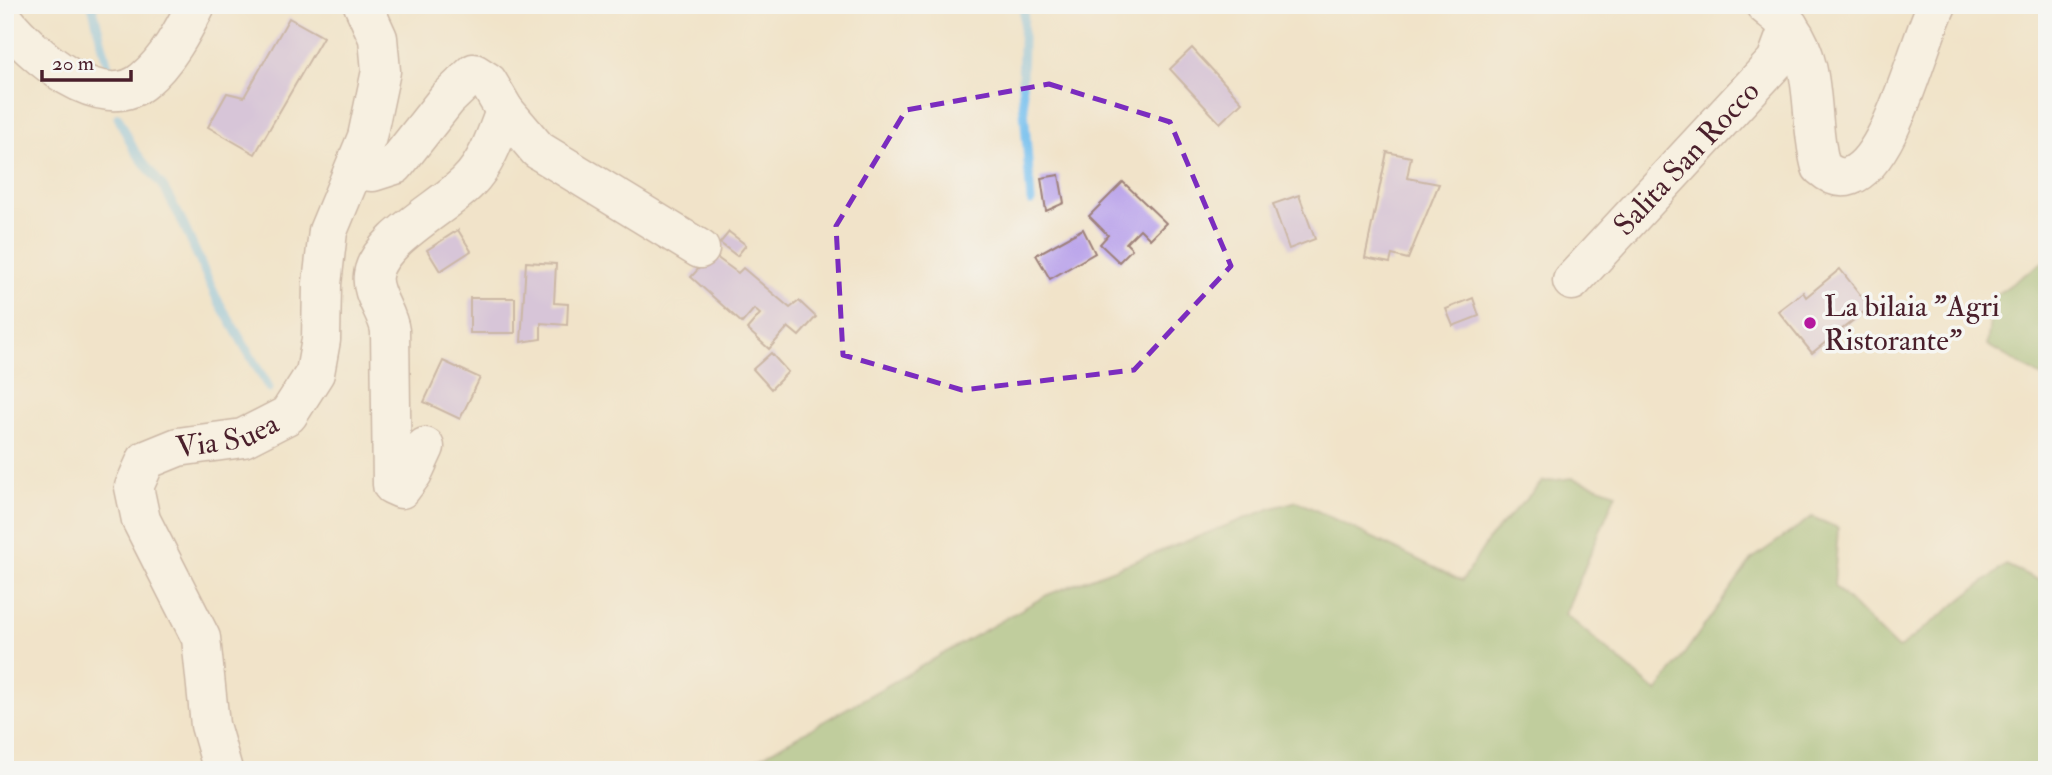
<svg xmlns="http://www.w3.org/2000/svg" width="2052" height="775" font-family="'IM FELL Double Pica',serif">
<style>
.forest{fill:#85b168;stroke:#68684a;stroke-width:2}
.lines{fill:none;stroke-linecap:round;stroke-linejoin:round}
.stream{stroke:#74bfee;stroke-width:9}
.building{fill:#b8a0ea}
.minor-casing{stroke:#9e817a;stroke-width:41}
.minor{stroke:#fff;stroke-width:38}
.marked{fill:none;stroke:#7b2cbf;stroke-width:5;stroke-dasharray:14 9;stroke-linejoin:round}
.poi-dot{fill:#b5179e;stroke:#f6f6f2;stroke-width:2.5}
.labels{text-anchor:middle;dominant-baseline:central;stroke-width:7;stroke-linejoin:round;paint-order:stroke}
.street-label{font-size:30px;fill:#4a1f2b;stroke:#f6f6f2}
.poi-label{font-size:30px;fill:#4a1f2b;stroke:#f6f6f2;text-anchor:start}
</style>
<rect width="100%" height="100%" fill="#f6f6f2"/>
<filter id="ink" filterUnits="userSpaceOnUse"><feTurbulence type="fractalNoise" baseFrequency=".0143" numOctaves="2"/><feDisplacementMap in="SourceGraphic" scale="14" xChannelSelector="R" yChannelSelector="G"/><feConvolveMatrix kernelMatrix="1 2 1 2 8 2 1 2 1" color-interpolation-filters="sRGB"/></filter>
<filter id="wash" filterUnits="userSpaceOnUse"><feTurbulence type="fractalNoise" baseFrequency=".00686" numOctaves="4" result="noise"/><feDisplacementMap in="SourceGraphic" scale="28" xChannelSelector="R" yChannelSelector="G"/><feGaussianBlur stdDeviation="1.57" result="paint"/><feColorMatrix in="noise" values="0 0 0 0 0 0 0 0 0 0 0 0 0 0 0 0 0 1.4 0 .05"/><feComposite in="paint" operator="in"/></filter>
<g filter="url(#wash)">
<rect width="100%" height="100%" fill="#f1e3c9"/>
<g class="forest">
<path d="M2047,259V380L1987,345L1993,297Z"/>
<path d="M1572,478L1616,493L1565,614L1657,692L1752,559L1812,517L1838,528L1834,586L1898,649L2006,565L2047,584V770H738L1047,595L1272,508L1297,501L1462,581L1490,537L1542,482Z"/>
</g>
<g class="lines">
<g class="stream">
<path d="M92,5L111,78"/>
<path d="M1024,5L1022,84L1031,201"/>
<path d="M118,117L134,150L163,187L180,217L216,297L269,388"/>
</g>
</g>
<g id="blocks">
<g class="building">
<path d="M289,18L323,37L255,154L208,127L227,93L244,97Z"/>
<path d="M1192,48L1242,102L1220,123L1170,69Z"/>
<path d="M1387,152L1411,157L1407,178L1439,184L1408,259L1392,255L1390,263L1365,258Z"/>
<path d="M1059,175L1064,203L1046,211L1041,178Z"/>
<path d="M1123,182L1166,223L1150,239L1140,229L1126,243L1132,249L1119,262L1100,244L1108,235L1089,216Z"/>
<path d="M1299,195L1315,239L1289,249L1273,204Z"/>
<path d="M1083,229L1095,253L1050,279L1036,255Z"/>
<path d="M458,230L471,251L440,271L427,250Z"/>
<path d="M729,232L746,245L737,256L720,243Z"/>
<path d="M712,254L738,273L743,268L790,308L799,301L816,317L799,336L788,327L769,349L747,329L760,314L754,309L742,323L691,277Z"/>
<path d="M526,262L556,264L554,303L568,304L567,325L541,323V339L521,342Z"/>
<path d="M1840,269L1870,307L1812,353L1778,311L1803,292L1806,297Z"/>
<rect x="470" y="298" width="45" height="35"/>
<path d="M1473,298L1479,316L1453,326L1446,309Z"/>
<path d="M771,353L788,372L771,389L753,369Z"/>
<path d="M443,361L480,378L460,419L424,402Z"/>
</g>
</g>
</g>
<g filter="url(#ink)">
<use href="#blocks" fill-opacity="0" stroke="#9e817a" stroke-width="2"/>
<g class="lines">
<defs>
<g id="minor">
<path d="M1765,5C1773,12 1784,19 1790,28C1819,67 1808,122 1821,167C1829,174 1839,180 1850,176C1892,161 1917,45 1937,5"/>
<path d="M5,21C31,53 102,117 144,80C167,61 183,31 196,5"/>
<path d="M354,170L373,172L395,165L447,99L474,73L488,82L505,111L538,150L700,249"/>
<path id="s1" d="M1572,281L1776,61L1789,26"/>
<path d="M425,447L413,473L401,489L392,485L390,331C388,312 370,294 373,275C378,240 444,207 468,182C487,163 496,135 505,111"/>
<path id="s2" d="M223,770L210,725L201,638L141,520L134,487L146,460L178,447L243,438L288,415L315,373L321,340L322,284L328,231L367,137L381,71L378,38L363,5"/>
</g>
</defs>
<use href="#minor" class="minor-casing"/>
<use href="#minor" class="minor"/>
</g>
</g>
<path d="M0 0H2052V775H0ZM1049,84L1170,122L1231,266L1134,370L962,390L843,355L836,226L906,110Z" fill="#f1e3c9" fill-opacity=".55" fill-rule="evenodd"/>
<path class="marked" d="M1049,84L1170,122L1231,266L1134,370L962,390L843,355L836,226L906,110Z"/>
<circle class="poi-dot" cx="1810" cy="323" r="7"/>
<g class="labels">
<g class="street-label">
<text stroke="none"><textPath href="#s1" startOffset="168">Salita San Rocco</textPath></text>
<text stroke="none"><textPath href="#s2" startOffset="415">Via Suea</textPath></text>
</g>
<g class="poi-label">
<text x="1824" y="306">La bilaia "Agri<tspan x="1824" dy="34">Ristorante"</tspan></text>
</g>
</g>
<rect width="2052" height="775" fill="none" stroke="#f6f6f2" stroke-width="28"/>
<path d="M42 70v10h89v-10" fill="none" stroke="#4a1f2b" stroke-width="3.5"/>
<text x="52" y="70" font-size="21" fill="#4a1f2b" stroke="#f6f6f2" stroke-width="5" paint-order="stroke">20 m</text>
</svg>
